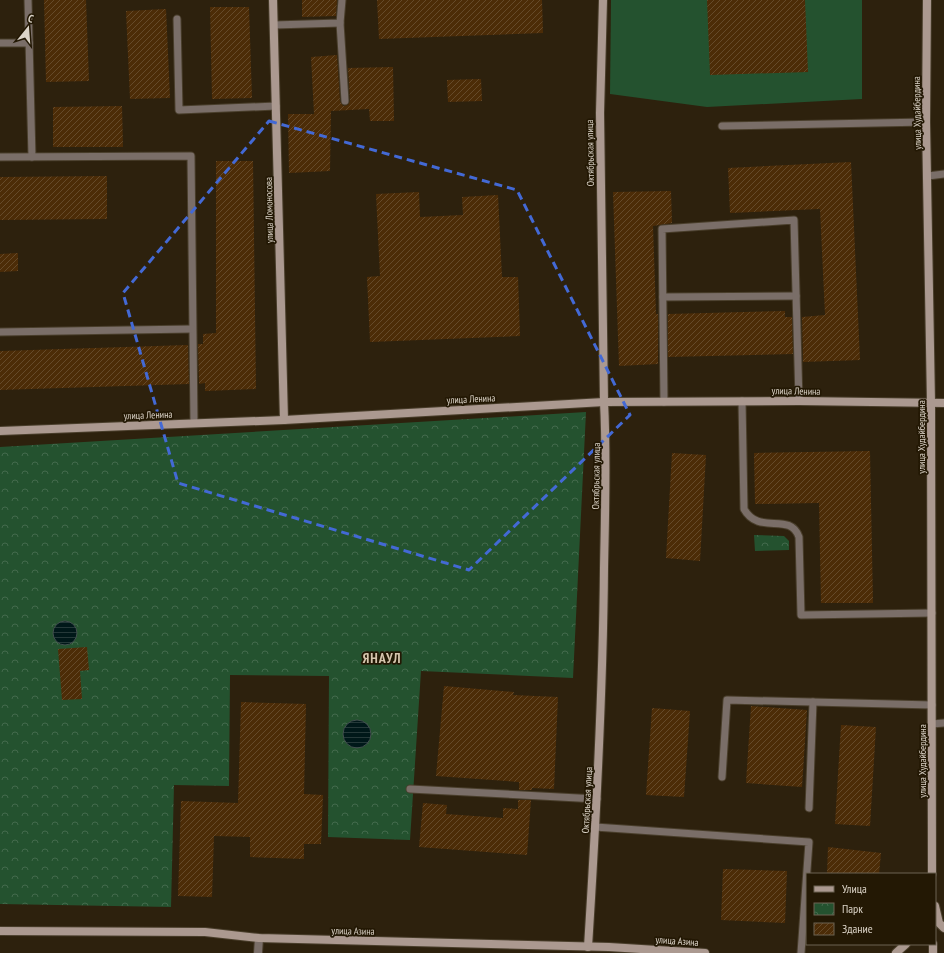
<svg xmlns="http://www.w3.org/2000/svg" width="944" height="953" font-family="'PT Sans Narrow',sans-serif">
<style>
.park{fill:url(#park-crowns)}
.garden{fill:#24522f}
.water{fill:url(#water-rules);stroke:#42504e}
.building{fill:url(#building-hatch)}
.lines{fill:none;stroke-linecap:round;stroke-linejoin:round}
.lane-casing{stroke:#493e2b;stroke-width:9}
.street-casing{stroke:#493e2b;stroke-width:10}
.secondary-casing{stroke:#493e2b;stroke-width:10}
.lane{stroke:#7a6e68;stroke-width:7}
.street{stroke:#7a6e68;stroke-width:8}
.secondary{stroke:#ab9990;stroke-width:8}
.marked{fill:none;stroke:#4369d5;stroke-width:3;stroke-dasharray:8 5;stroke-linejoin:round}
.labels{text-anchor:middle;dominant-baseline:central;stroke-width:3.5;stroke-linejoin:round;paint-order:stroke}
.street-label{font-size:10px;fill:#dcd4c8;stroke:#231804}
.district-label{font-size:14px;font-weight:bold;letter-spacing:1px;fill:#d5c5ad;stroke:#231804}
</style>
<defs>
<pattern id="park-crowns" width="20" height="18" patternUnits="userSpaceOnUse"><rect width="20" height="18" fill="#24522f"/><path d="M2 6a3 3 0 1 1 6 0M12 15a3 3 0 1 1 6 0" fill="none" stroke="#436a4c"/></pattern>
<pattern id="water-rules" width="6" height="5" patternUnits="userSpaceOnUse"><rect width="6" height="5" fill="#001819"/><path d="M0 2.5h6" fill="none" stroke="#253939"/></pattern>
<pattern id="building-hatch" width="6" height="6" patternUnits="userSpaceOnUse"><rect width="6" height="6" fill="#4c2c07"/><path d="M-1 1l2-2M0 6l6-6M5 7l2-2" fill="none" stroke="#654a2a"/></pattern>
</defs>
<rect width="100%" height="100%" fill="#2d210d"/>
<g class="park">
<path d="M586,412L573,678L421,671L410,840L328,837L329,676L230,675L229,786L174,785L171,907L0,904V447Z"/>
<path d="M754,535L784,536L789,541V550L755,551Z"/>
</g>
<path class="garden" d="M611,0H862V99L707,107L610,94Z"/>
<g class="water">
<circle cx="65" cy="633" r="12"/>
<circle cx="357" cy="734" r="14"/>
</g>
<g class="building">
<path d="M44,0H86L89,81L46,82Z"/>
<path d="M302,0H337L336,16L302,17Z"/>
<path d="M377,0H542L543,33L379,39Z"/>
<path d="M707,0H805L808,72L710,75Z"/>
<path d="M210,7H249L252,98L212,99Z"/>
<path d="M166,9L170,98L130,99L126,11Z"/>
<path d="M337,55L340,101L343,106L348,105L350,101L348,68L393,67L394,121H370L369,109L331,111L330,171L289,173L288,114H314L311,57Z"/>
<path d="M481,79L482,101L448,102L447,80Z"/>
<path d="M122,106L123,147H53V107Z"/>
<path d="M216,161H253L256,389L205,391V383L199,384L198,344H203V334L216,333Z"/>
<path d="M851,162L860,360L803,362L802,317L825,315L820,209L730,213L728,168Z"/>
<path d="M107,176V219L0,220V177Z"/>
<path d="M671,191L672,223L653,226L656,314H658V364L619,366L613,192Z"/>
<path d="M419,192L420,217L463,215L462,197L498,195L502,277H518L520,336L370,342L367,277L380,276L376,194Z"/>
<path d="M18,253V271L0,272V254Z"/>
<path d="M785,311V317H792L793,354L668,357V314Z"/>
<path d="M188,345L189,384L0,390V351Z"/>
<path d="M870,451L873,603H821L819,503L755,504L754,453Z"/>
<path d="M672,453L706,455L700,561L666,558Z"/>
<path d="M87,647L89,670L80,671L82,699L62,700L58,649Z"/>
<path d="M444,686L514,692L513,695L558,697L554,789L532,788V790H519V782L436,776Z"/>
<path d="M241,702L306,704L304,794L323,795L321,844H304V859L250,857V837L214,836L212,897L178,896L181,801L238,803Z"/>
<path d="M751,706L807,710L802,787L746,783Z"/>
<path d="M652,708L690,711L684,797L646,795Z"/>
<path d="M841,725L876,727L870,826L835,824Z"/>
<path d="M518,800H531L527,855L419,847L423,803L447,805L446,814L503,818V808L518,809Z"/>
<path d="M828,847L881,853L879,874H827Z"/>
<path d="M723,869L787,871L785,923L721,920Z"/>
</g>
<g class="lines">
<defs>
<g id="lane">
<path d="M28,0L32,157"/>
<path d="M177,19L179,110L276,106"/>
<path d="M340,23L345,101"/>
<path d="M274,25L340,23L342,0"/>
<path d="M0,43H29"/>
<path d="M722,126L926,122"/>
<path d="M0,157L191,156L194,423"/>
<path d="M928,176L944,174"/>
<path d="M663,297L796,296"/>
<path d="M0,332L192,329"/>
<path d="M742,401L744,509C759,536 790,511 799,537L801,615L932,613"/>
<path d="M664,402L662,229L794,220L799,401"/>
<path d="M932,724L944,723"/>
<path d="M722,777L727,700L932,705"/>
<path d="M410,789L597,799"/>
<path d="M809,808L813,702"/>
<path d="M595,827L809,842L801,953"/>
</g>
<path id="street" d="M258,953L259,938"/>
<g id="secondary">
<path d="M273,0L284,420"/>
<path d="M927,0L926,122L931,403L932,874"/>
<path d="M0,431L284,420L604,402L799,401L944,403"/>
<path d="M935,906L939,923L944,928"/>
<path d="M0,931L205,932L259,938L609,947L705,953"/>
<path d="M933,944V953"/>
<path d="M588,947C596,821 603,695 604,568C605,513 607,457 604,402L600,113L603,0"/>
<path d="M896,953L906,944"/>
</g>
</defs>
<use href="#lane" class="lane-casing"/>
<use href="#street" class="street-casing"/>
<use href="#secondary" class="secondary-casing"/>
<use href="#lane" class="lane"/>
<use href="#street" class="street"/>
<use href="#secondary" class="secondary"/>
</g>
<path class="marked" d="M269,121L517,190L630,415L469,570L178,483L123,293Z"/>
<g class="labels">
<g class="street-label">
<text transform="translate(917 113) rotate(-91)">улица Худайбердина</text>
<text transform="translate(590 153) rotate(-91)">Октябрьская улица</text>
<text transform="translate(269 210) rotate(-91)">улица Ломоносова</text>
<text transform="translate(796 391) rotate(1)">улица Ленина</text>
<text transform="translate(471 399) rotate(-3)">улица Ленина</text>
<text transform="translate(148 415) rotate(-2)">улица Ленина</text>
<text transform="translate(921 437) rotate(-90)">улица Худайбердина</text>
<text transform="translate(596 476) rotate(-89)">Октябрьская улица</text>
<text transform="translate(922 761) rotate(-90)">улица Худайбердина</text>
<text transform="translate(587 800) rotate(-87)">Октябрьская улица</text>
<text transform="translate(353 931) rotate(1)">улица Азина</text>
<text transform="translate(677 941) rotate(4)">улица Азина</text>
</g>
<g class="district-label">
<text x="382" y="658">ЯНАУЛ</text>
</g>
</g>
<rect x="806" y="873" width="130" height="72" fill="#231804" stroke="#6d6352"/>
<rect x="814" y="886" width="20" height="6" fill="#ab9990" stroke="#6d6352"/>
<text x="842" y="893" font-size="12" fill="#dcd4c8">Улица</text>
<rect x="814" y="903" width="20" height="12" fill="url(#park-crowns)" stroke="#6d6352"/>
<text x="842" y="913" font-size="12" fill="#dcd4c8">Парк</text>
<rect x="814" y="923" width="20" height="12" fill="url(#building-hatch)" stroke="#6d6352"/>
<text x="842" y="933" font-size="12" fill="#dcd4c8">Здание</text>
<g transform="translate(28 28) rotate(17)" stroke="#231804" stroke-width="3" paint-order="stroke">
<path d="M0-3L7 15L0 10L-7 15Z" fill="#dcd4c8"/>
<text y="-6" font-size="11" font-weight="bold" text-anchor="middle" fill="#dcd4c8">С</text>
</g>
</svg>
